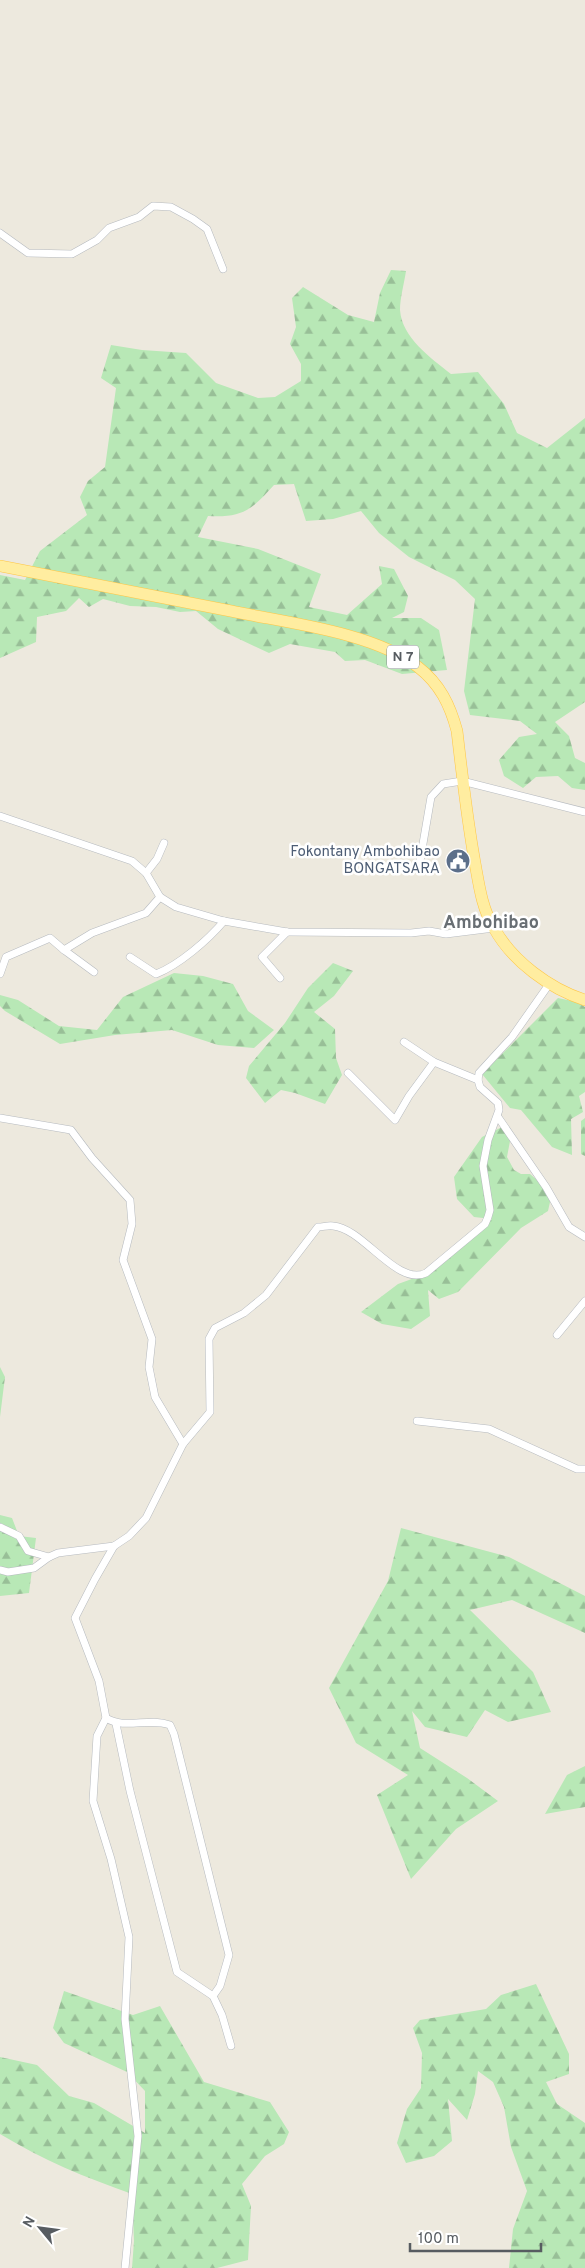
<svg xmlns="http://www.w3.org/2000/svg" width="585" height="2268" font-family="Overpass,sans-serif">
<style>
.forest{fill:url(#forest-firs)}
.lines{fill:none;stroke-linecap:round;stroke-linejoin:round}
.minor-casing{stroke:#b6babf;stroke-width:8}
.primary-casing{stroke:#ffc644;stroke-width:12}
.minor{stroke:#fff;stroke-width:7}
.primary{stroke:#ffeda0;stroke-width:11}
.labels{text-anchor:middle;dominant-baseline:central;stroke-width:5;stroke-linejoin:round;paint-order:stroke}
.shield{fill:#fff;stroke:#898d90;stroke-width:1}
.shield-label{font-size:14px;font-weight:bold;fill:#575c61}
.service-label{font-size:15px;fill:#4e5e75;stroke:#fff;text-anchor:end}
.quarter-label{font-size:18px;font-weight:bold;fill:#686e73;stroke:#fff}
</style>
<defs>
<pattern id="forest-firs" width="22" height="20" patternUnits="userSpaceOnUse" patternTransform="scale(1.25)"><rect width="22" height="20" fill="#b8e8b6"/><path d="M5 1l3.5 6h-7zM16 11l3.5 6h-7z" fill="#98bf97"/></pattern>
</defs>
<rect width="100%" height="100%" fill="#ede9de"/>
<g class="forest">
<path d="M391,270L406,271C404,284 400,298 400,310C402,338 431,358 451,374L478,372L504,404L517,433L547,448L585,418V702L555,722L569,736L575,758L585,763V790L572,788L558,776L536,777L523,788L504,776L499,760L519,737L537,734L520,721L470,715L464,691L475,599L455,580L409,557L379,533L361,511L333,519L306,521L294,484L274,485C252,509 244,518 208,516L198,537L258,549L321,574L309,607L347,615L382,584L379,566L394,569L408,596L404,612L392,618H421L439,630L447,670L402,674L365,660L345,661L335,652L290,644L269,653L218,629L196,611L180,612L156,607L130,606L103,599L89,607L79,598L66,611L37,617L36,642L0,658V575L25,580L40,551L87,515L80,497L88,481L105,467L116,388L101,378L111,345L142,350L186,353L216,383L258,398L275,397L301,381V364L290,344L296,327L292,298L303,287L348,315L374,322L380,293Z"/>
<path d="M333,963L353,971L334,996L314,1012L335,1029L336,1058L342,1075L325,1104L295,1093L281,1090L265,1103L246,1078L249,1066L285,1023L308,988Z"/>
<path d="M174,973L203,976L233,984L248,1011L274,1030L254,1048L218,1045L172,1030L115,1035L60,1044L5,1011L0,1006V995L18,1000L59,1026L97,1030L123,997Z"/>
<path d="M558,998L577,1002L585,1007V1092L579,1096L583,1112L571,1119L572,1155L552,1147L521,1110L510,1108L482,1074Z"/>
<path d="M585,1118V1156L581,1154V1121Z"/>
<path d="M506,1125L510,1141L507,1157L514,1170L521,1174H530L552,1193L548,1211L521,1228L458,1292L439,1299L428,1290L430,1316L411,1329L382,1324L361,1312L398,1284L420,1276L492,1219L474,1217L457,1199L454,1177L482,1137Z"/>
<path d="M0,1367L5,1377L0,1417Z"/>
<path d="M0,1515L12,1518L19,1536L36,1538L29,1593L0,1596Z"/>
<path d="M401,1528L509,1557L585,1596V1633L512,1600L470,1610L533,1672L551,1712L508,1722L485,1710L467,1737L425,1727L412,1711L420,1748L467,1778L498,1801L456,1829L411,1879L377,1795L408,1775L356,1743L329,1688L388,1581Z"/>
<path d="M585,1766V1807L545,1814L567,1775Z"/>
<path d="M536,1984L569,2054V2074L546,2082L557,2104L585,2123V2268H509L513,2229L527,2191L511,2147L504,2107L493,2082L478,2071L475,2094L467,2120L448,2099L452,2141L434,2156L406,2163L397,2143L407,2109L421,2088L422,2053L413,2028L420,2020L486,2009L501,1995Z"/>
<path d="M64,1991L133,2015L160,2006L204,2082L270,2102L289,2132L284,2144L265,2156L242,2184L251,2206L248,2260L217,2268H132L134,2241L132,2194C84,2177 43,2160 0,2134V2057L37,2065L69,2096L94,2103L145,2133V2091L127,2072L64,2043L53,2028Z"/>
</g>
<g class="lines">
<defs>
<g id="minor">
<path d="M0,233L28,253L72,254L97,240L109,228L139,217L153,206L171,207L193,219L207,229L223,269"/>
<path d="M0,816L132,861L146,873L160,897L176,907L224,921L287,932L411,933L429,931L446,934L494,928"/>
<path d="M420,861L431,797L443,784L462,781L585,812"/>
<path d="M146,873L157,859L164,843"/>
<path d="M64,950L94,972"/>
<path d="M130,957L156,974C179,965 208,940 224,921"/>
<path d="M0,974L6,957L50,938L64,950L92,933L146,913L160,897"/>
<path d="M280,978L262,957L287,932"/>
<path d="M404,1042L434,1062L478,1080"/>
<path d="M348,1073L395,1120L409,1096L434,1062"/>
<path d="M498,1117L546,1187L569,1227L585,1237"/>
<path d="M0,1118L71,1130L92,1158L130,1200L132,1224L123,1260L152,1339L149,1367L155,1397L183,1444"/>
<path d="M557,1335L585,1301"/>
<path d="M417,1421L489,1429L577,1469H585"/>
<path d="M0,1527L19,1536L28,1551L49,1557"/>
<path d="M114,1546L95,1579L75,1618L99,1681L106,1718L97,1736L93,1801L111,1859L129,1937L125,2019L138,2136L125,2268"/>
<path d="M0,1570L8,1572L34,1568L49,1557L58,1553L114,1546L129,1536L146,1518L183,1444L210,1412L209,1339L215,1328L244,1313L266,1295L318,1227C323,1227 329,1225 333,1226C363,1228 397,1287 426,1273L485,1224L488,1217L490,1210L483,1166L488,1140L499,1110L498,1103L480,1087L478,1080L479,1073L512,1037L550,983"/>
<path d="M106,1718C125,1730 149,1717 170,1725L174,1734L229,1955L220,1986L213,1996"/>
<path d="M116,1724L130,1791L177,1972L213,1996L222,2015L231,2046"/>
</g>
<path id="primary" d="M0,566C77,581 154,596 231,611C287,623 373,632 418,667C440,684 450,705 457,731C462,775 467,819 475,863C479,885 482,909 494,928C512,961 550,989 585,1000"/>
</defs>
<use href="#minor" class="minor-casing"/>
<use href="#primary" class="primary-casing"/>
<use href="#minor" class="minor"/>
<use href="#primary" class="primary"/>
</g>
<defs>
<symbol id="civic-disc" viewBox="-11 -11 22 22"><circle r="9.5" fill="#5c6f8a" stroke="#fff"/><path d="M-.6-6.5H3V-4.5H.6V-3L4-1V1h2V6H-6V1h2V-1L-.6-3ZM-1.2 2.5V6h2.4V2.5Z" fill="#fff"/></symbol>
</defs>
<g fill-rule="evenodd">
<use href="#civic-disc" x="444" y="847" width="28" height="28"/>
</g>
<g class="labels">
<rect class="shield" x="387" y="645.5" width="32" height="23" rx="4"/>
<g class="shield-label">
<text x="403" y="657">N 7</text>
</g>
<g class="service-label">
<text x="440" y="852">Fokontany Ambohibao<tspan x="440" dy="17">BONGATSARA</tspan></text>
</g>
<g class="quarter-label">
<text x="491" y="923">Ambohibao</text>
</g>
</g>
<g transform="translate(40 2228) rotate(299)" stroke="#ffffff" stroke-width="4" paint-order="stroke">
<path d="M0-4L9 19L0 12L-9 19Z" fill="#575c61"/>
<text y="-8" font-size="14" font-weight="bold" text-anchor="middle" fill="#575c61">N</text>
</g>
<path d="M410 2243v8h131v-8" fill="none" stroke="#575c61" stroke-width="2.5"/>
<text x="418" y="2243" font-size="15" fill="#575c61" stroke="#ffffff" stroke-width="4" paint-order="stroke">100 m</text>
</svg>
